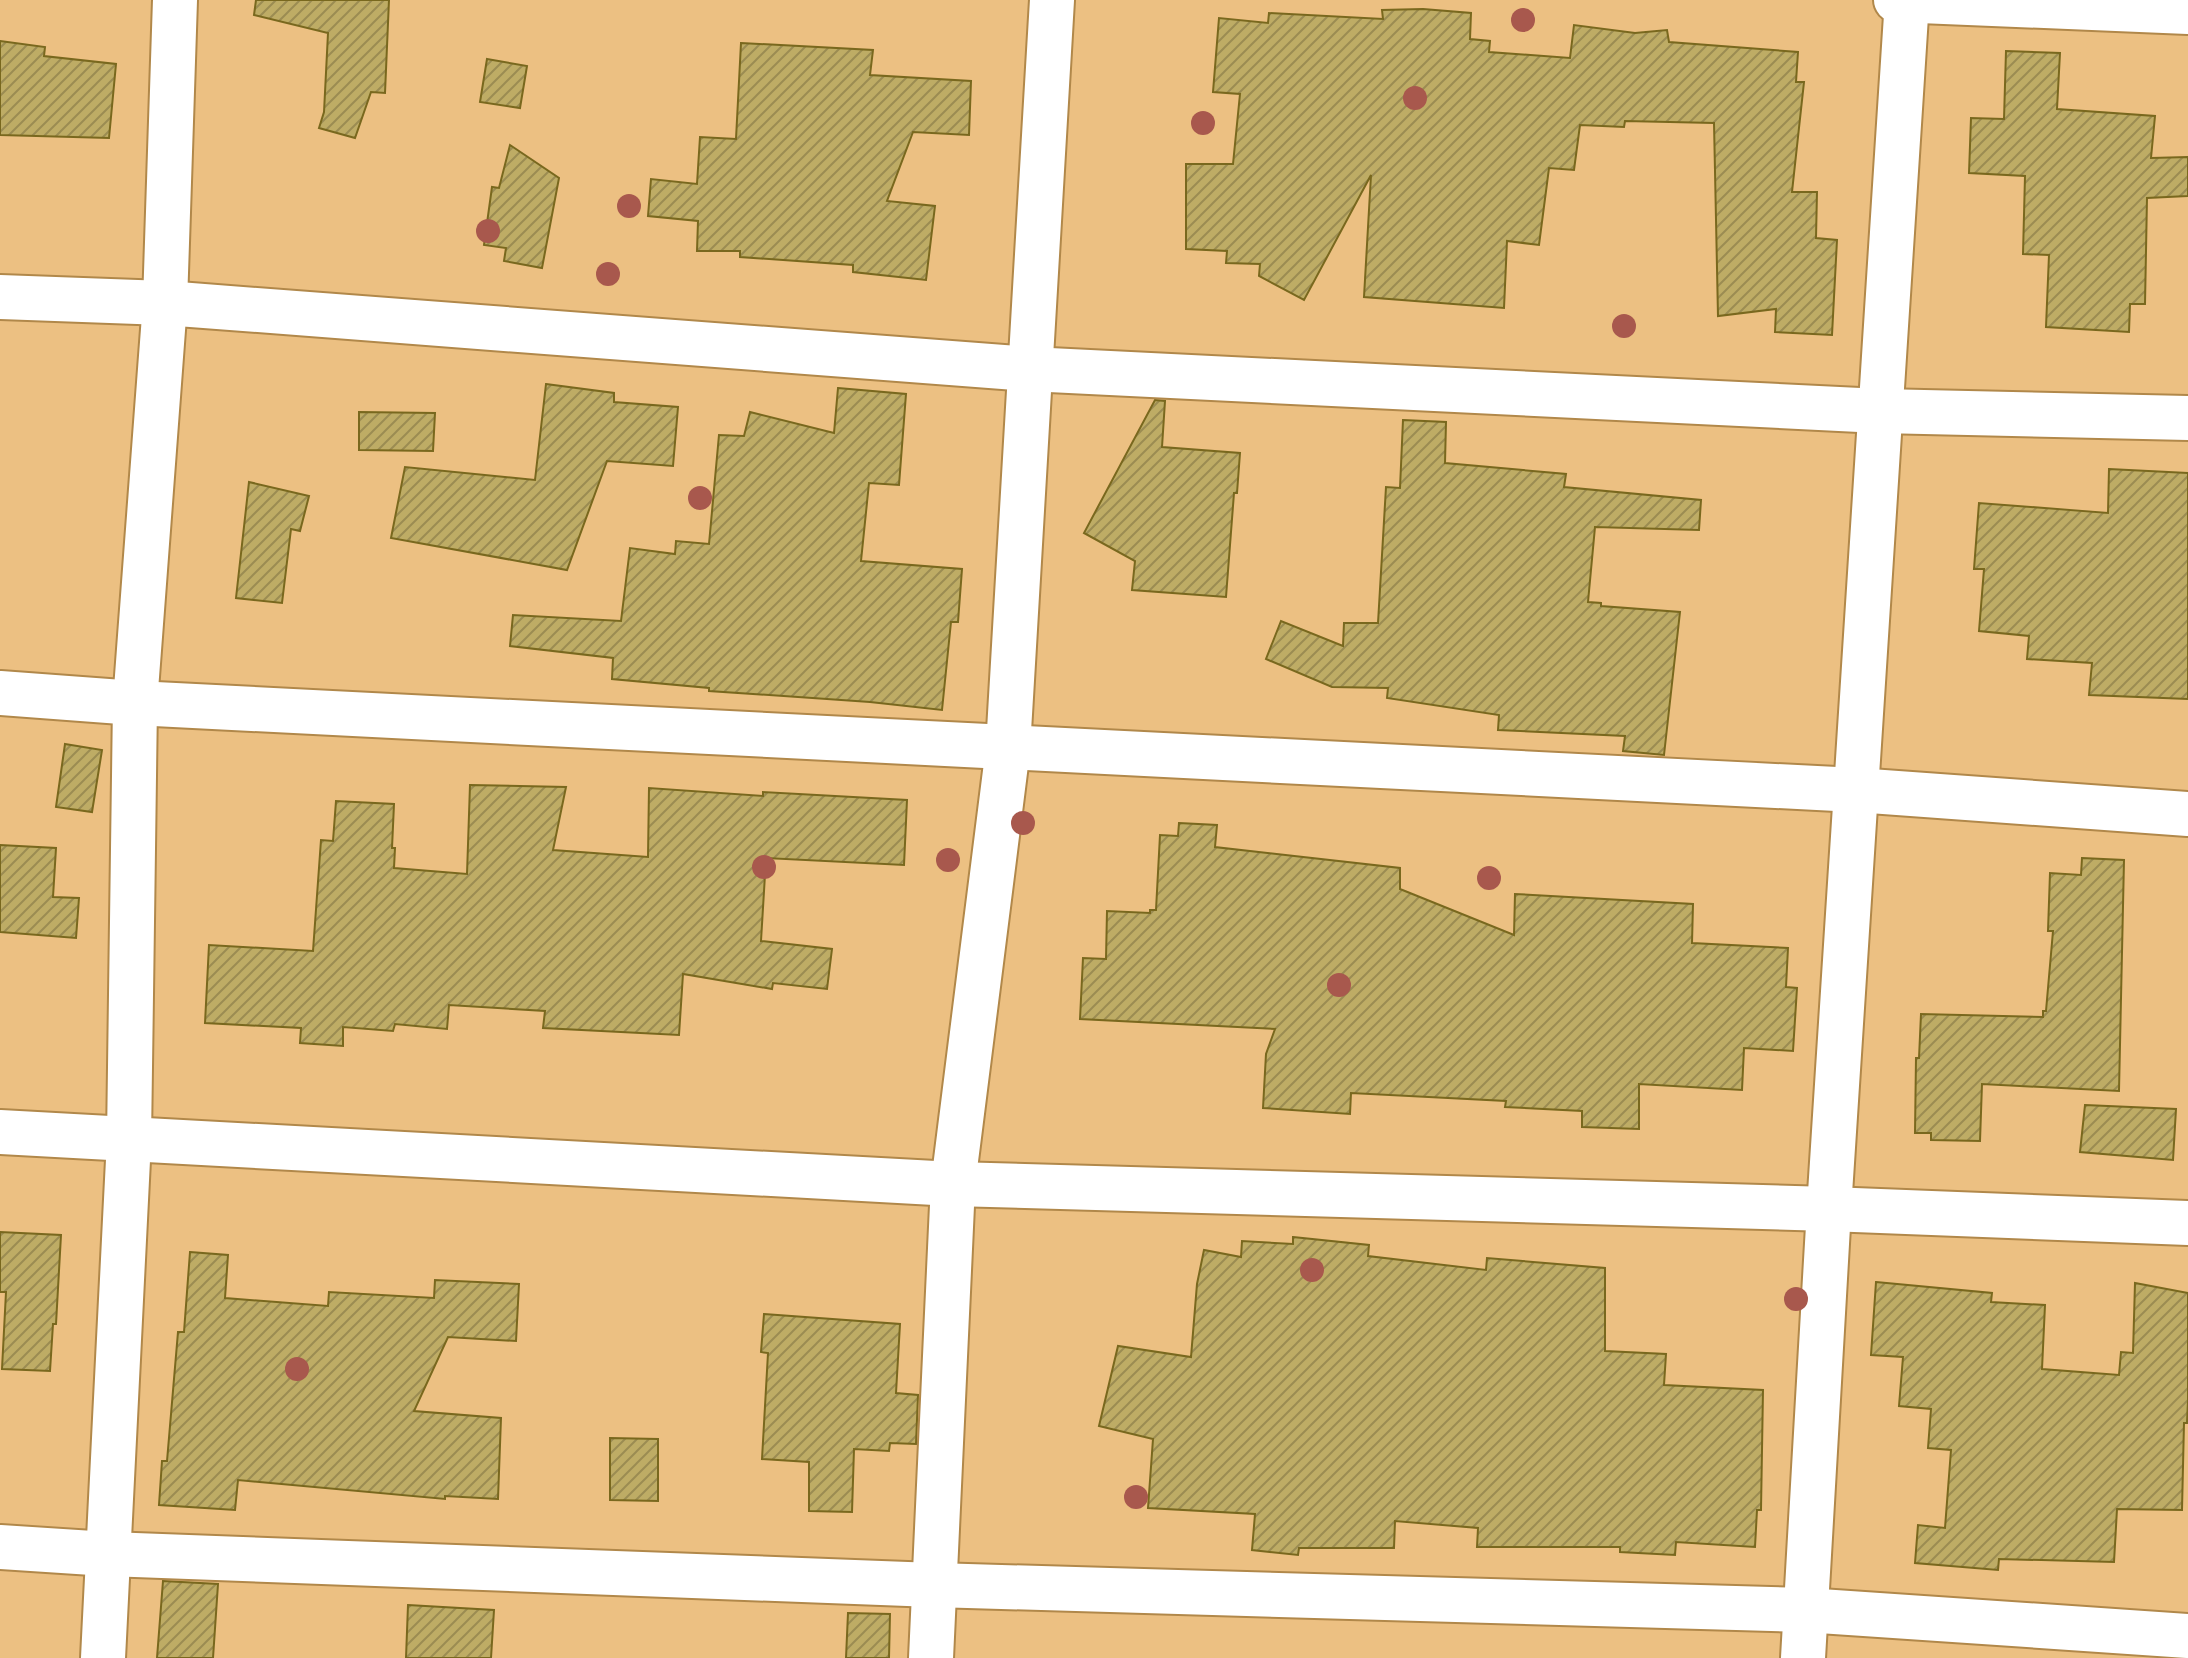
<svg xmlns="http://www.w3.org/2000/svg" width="2188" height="1658" font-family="Karla,sans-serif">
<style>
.building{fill:url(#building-hatch);stroke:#79681e;stroke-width:2}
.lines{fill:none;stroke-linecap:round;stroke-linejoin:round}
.street-casing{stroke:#b1884a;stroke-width:48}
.street{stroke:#fff;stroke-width:44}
.tree{fill:#a8584d}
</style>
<defs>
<pattern id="building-hatch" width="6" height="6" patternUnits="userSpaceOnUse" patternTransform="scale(2)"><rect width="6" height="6" fill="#beac65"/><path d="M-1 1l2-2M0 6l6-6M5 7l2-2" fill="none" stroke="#9b8c52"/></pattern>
</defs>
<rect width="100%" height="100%" fill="#ecc082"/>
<g class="building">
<path d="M256,0H389L385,93L371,92L355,138L319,128L324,112L328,33L254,15Z"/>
<path d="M1423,9L1471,13L1470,39L1490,41L1489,52L1570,58L1574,25L1635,33L1667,30L1669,42L1798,52L1796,82H1804L1792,192H1817L1816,238L1837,240L1832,335L1775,332L1776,309L1718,316L1714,123L1625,121L1624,127L1580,125L1574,170L1549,168L1539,245L1507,241L1504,308L1364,297L1371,175L1304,300L1259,276L1260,264L1226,263L1227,251L1186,249V164H1233L1240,94L1213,92L1219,18L1268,23L1269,13L1383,19L1382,10Z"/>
<path d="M0,41L45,47L44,56L116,64L109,138L0,135Z"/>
<path d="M741,43L873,50L870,75L971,81L969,135L913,132L887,201L935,206L926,280L853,272V265L740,257V251H697L698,221L648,216L651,179L697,184L700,137L736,139Z"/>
<path d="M2006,51L2060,53L2057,109L2155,116L2151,158L2188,157V196L2147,198L2145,304H2130L2129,332L2046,327L2049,255L2023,254L2025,176L1969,173L1971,118L2004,119Z"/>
<path d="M487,59L527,66L520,108L480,102Z"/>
<path d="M510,145L559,178L542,268L504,261L506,248L484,245L492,187L499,188Z"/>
<path d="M546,384L614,393V402L678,407L673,466L607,461L567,570L391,538L405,467L535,480Z"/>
<path d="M838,388L906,394L899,485L869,483L861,561L962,569L958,622H951L942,710L870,702L709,691V688L612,679L613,658L510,646L513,615L621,621L630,548L675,554L676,541L709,544L719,435L744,436L750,412L834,433Z"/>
<path d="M1155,400L1165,401L1162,447L1240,453L1237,493H1234L1226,597L1132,590L1135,561L1084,533Z"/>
<path d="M359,412L435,413L433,451L359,450Z"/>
<path d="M1403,420L1446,422L1445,463L1566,474L1564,487L1701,500L1699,530L1595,527L1588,602L1601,603V606L1680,612L1664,755L1623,751L1625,736L1498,730L1499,715L1387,698L1388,688L1332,687L1266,659L1281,621L1343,646L1344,623H1378L1386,487L1400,488Z"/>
<path d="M2109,469L2188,473V699L2089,695L2092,663L2027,659L2029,636L1979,631L1984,569H1974L1979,503L2108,513Z"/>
<path d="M249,482L309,496L300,531L291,529L282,603L236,598Z"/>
<path d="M65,744L102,750L92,812L56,807Z"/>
<path d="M470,785L566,787L553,850L648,857L649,788L763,796V792L907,800L904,865L766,858L761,941L832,949L827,989L773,983L772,989L683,974L679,1035L543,1028L545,1011L449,1005L447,1029L395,1024L393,1031L343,1027V1046L300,1043L301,1028L205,1023L209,945L313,951L321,840L333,841L336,801L394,804L392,848H395L394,868L467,874Z"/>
<path d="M1179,823L1217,825L1215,847L1400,868V889L1514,935L1515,894L1693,904L1692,943L1788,948L1786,987L1797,988L1793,1051L1744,1048L1742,1090L1639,1084V1129L1582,1127V1111L1505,1107L1506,1101L1351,1093L1350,1114L1263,1108L1266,1054L1275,1029L1080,1019L1083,958L1106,959L1107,911L1150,913V910H1156L1160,835L1178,836Z"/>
<path d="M0,845L56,848L53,897L79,898L76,938L0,932Z"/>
<path d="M2082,858L2124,860L2119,1091L1982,1084L1980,1141L1931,1140V1133H1915L1916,1058H1919L1921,1014L2043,1017V1011H2046L2053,931H2048L2050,873L2081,875Z"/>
<path d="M2085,1105L2176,1109L2173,1160L2080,1152Z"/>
<path d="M0,1232L61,1235L56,1324H53L50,1371L2,1369L6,1292H0Z"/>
<path d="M1293,1237L1369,1245L1368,1256L1486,1270L1487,1258L1605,1268V1351L1666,1354L1664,1385L1763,1390L1761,1510H1757L1755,1547L1676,1542L1675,1555L1620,1552V1547H1477L1478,1528L1395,1521L1394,1548H1299L1298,1555L1252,1550L1255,1514L1148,1508L1153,1439L1099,1426L1118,1346L1191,1357L1197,1284L1204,1250L1241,1257L1242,1241L1293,1244Z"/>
<path d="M190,1252L228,1255L225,1298L328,1306L329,1292L434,1298L435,1280L519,1284L516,1341L448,1337L414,1411L501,1418L498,1499L445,1496V1499L238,1480L235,1510L159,1505L162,1461H167L178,1332H184Z"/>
<path d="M1876,1282L1992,1293L1991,1302L2045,1305L2042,1369L2119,1375L2121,1352L2133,1353L2135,1283L2188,1293V1401L2187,1423H2184L2182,1510L2117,1509L2114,1562L1999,1559L1998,1570L1915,1563L1918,1525L1945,1528L1951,1450L1928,1448L1931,1409L1899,1406L1903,1357L1871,1355Z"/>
<path d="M764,1314L900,1324L896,1393L918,1395L916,1444L890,1443L889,1451L854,1449L852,1512L809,1511V1462L762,1459L768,1353L761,1352Z"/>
<path d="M610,1438L658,1439V1501L610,1500Z"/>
<path d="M163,1581L218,1584L213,1658H157Z"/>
<path d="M408,1605L494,1610L491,1658H406Z"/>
<path d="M848,1613L890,1614L889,1658H846Z"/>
</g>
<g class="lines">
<defs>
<g id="street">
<path d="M1896,0L2188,12"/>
<path d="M0,297L165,303L1029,369L1880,411L2188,418"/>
<path d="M0,693L135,703L1856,790L2188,814"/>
<path d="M0,1132L953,1184L1829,1209L2188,1223"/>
<path d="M0,1547L108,1554L934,1585L1805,1610L2188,1636"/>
<path d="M103,1658L129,1140L135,703L165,303L175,0"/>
<path d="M931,1658L953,1184L1008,748L1052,0"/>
<path d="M1803,1658L1829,1209L1907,0"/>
</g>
</defs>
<use href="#street" class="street-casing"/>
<use href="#street" class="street"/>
</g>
<g class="tree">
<circle cx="1523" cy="20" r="12"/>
<circle cx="1415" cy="98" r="12"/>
<circle cx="1203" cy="123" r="12"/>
<circle cx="629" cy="206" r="12"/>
<circle cx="488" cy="231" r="12"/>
<circle cx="608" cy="274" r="12"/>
<circle cx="1624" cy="326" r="12"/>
<circle cx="700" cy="498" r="12"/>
<circle cx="1023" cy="823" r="12"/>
<circle cx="948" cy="860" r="12"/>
<circle cx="764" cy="867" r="12"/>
<circle cx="1489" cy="878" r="12"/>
<circle cx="1339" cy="985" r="12"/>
<circle cx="1312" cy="1270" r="12"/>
<circle cx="1796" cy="1299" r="12"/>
<circle cx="297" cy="1369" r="12"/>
<circle cx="1136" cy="1497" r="12"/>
</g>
</svg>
